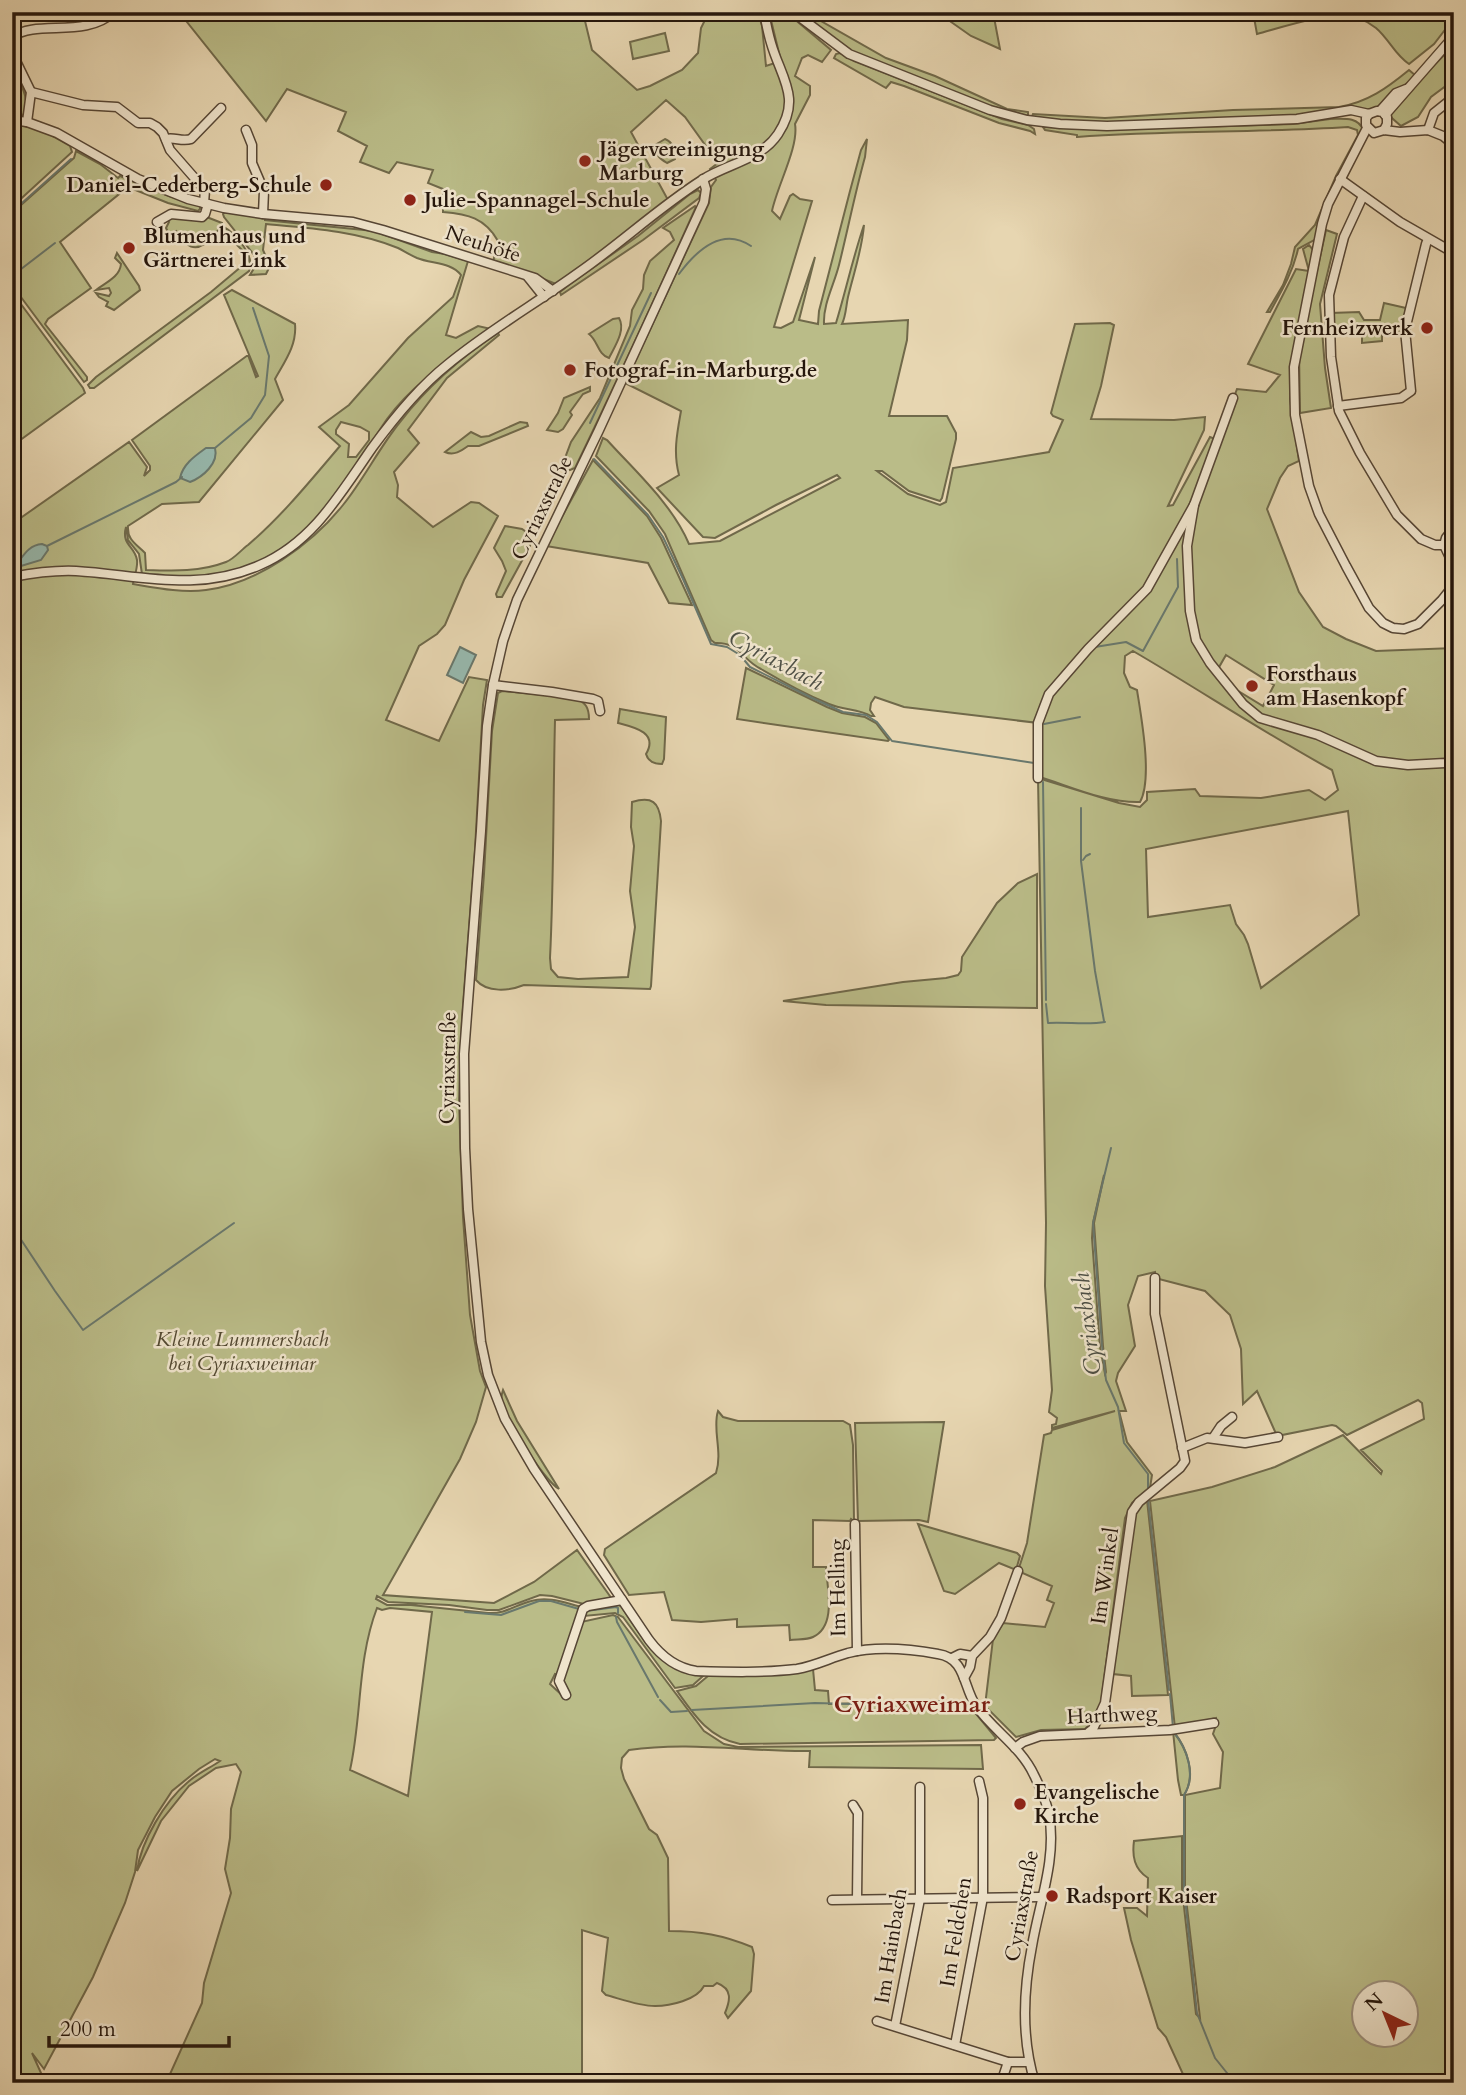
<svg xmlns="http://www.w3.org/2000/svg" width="1466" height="2095" font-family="Cardo,serif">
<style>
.green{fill:#babc88;stroke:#70694a;stroke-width:2;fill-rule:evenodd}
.water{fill:#97b9ae;stroke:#69786d;stroke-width:2}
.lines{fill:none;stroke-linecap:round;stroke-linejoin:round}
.stream{stroke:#69786d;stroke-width:2}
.minor-casing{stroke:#564635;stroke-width:11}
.minor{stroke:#efe4cc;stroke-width:8}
.poi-dot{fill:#8f2418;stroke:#efe4cc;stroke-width:2.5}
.labels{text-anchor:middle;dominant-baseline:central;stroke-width:5;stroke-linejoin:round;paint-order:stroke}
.poi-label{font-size:21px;font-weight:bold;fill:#25160c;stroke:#efe4cc;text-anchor:start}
.street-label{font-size:21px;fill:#25160c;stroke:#efe4cc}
.park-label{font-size:21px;font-style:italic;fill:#524831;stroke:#efe4cc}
.water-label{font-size:23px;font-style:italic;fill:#4d4f45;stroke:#efe4cc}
.quarter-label{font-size:24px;font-weight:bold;fill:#7a1f14;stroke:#efe4cc}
</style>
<rect width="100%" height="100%" fill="#e7d6b1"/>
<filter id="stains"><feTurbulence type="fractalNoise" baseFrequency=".00286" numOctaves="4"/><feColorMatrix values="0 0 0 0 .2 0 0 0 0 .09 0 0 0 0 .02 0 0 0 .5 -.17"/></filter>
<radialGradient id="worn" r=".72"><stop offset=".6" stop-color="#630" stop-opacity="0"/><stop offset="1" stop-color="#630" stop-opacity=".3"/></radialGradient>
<g class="green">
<path d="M179,12H290L296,17L306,20L314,12H574L585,21L592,50L637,90L650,86L682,70L698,53L701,28L709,12H758L762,26L766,66L781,61L769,12H786L831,50L822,62L808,55L802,58L795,76L810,86V95L795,124C799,147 777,186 772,211L780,219L790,196L793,194L800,199L812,201L774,327L781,328L793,322L815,257L799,320L818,324L819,311L850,191L861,150L867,139L865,157C855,193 848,229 839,265C834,285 823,304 824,324L836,323C846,290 853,257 864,225C862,250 854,272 848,297C846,306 846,316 842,324L908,320L907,340L889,416H947L956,433V439L942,498L940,501L909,491L882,471H877L908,494L940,505L946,502L953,468L1049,452L1063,420L1053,416L1051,413L1075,324L1110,323L1114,325L1101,386L1091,419L1174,420L1205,417L1204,430L1168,506L1173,505L1210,437L1218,440L1237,389L1266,392L1280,375L1248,364L1296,269L1309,271L1303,249L1309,245L1315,252L1293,355L1290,399L1299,461L1288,466L1280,478L1267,509L1299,592L1323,627L1346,639L1376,651L1454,648V2083H1187L1166,2037L1158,2028L1131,1940L1124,1908H1137L1147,1916L1148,1878C1134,1869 1132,1856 1134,1841L1182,1836V1889L1196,2014L1200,2018L1185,1890V1795L1220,1788L1223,1752L1213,1734L1216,1725V1718L1175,1728L1150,1501L1212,1487L1275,1467L1343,1435L1381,1474L1382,1471L1361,1450L1424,1419L1422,1403L1418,1400L1347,1435L1336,1426L1332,1425L1277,1436L1257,1391L1243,1404L1241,1349L1230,1315L1205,1291L1155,1278V1272L1138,1276L1128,1305L1135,1346L1118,1373L1116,1381L1126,1411H1119L1127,1442L1152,1475L1150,1488L1132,1503L1125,1518L1101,1703L1091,1723L1085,1729L1041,1730L1016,1737L985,1706L993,1639L1003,1623L1045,1627L1054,1603L1047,1600L1052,1586L1018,1571L1027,1543L1044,1435L1051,1433L1052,1430L1115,1411L1052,1428V1425L1056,1424L1057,1418L1049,1412L1052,1390L1045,1286L1046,1223L1038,778L1119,803L1140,807L1147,800V792L1195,789L1200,796L1261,798L1309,790L1325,800L1338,790L1332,770C1264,733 1200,690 1133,651L1125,656L1124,673L1130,687L1137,690C1141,716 1153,779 1140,802C1106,803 1072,787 1040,777L1038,723L904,707L875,697L871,703L870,710L874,716H871C859,709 843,710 829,704C805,694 783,682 761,669C741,659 740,642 715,643L711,640L665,534L649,511L596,456L603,438L607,440C636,472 672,504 689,544L720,541L840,478L837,475L776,505L715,538L703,537L657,488L679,475C673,453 677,433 681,411L625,383L709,203L711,187L716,180L710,169L718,163L685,117L666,100L631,132L668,200L620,238L556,284L536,276L493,262L498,241C485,218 468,214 443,212V189L428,183L433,170L397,162L389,173L360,162L367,146L338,131L346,112L287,89L266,121ZM1226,655L1274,685L1263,706L1235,689L1218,669ZM1348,811L1359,915L1261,988L1248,944L1244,935L1236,924L1230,905L1148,917L1146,849ZM1104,1175L1094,1223L1103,1346L1106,1372L1105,1374L1100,1347L1092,1238L1093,1223ZM1364,1994H1406V2036H1364Z"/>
<path d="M797,12H805L886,58L935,76L1007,109L1028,112V115L1026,118L1005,113L850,51Z"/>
<path d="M937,12H993L1000,49L971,36Z"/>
<path d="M1253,12H1454V18L1434,44L1409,64C1395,55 1389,39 1376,28C1366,20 1354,15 1341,15C1319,15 1279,28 1257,34Z"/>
<path d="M665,33L669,51L633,59L630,42Z"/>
<path d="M1454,45V79L1451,81V82L1431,97L1418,117L1401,126L1393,119L1389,114L1391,109Z"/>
<path d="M840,53L854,61L1002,119L1028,125L1034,129L1035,134L1030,131L999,123L904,86L891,82L886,88L834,58L836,54Z"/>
<path d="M12,65C19,81 33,101 22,117L12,116Z"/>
<path d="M1409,70L1416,76C1406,85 1395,91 1386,99C1383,102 1382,105 1379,107C1367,114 1305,115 1288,116C1203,120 1116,129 1031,118L1033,114L1105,118L1233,110L1339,107C1368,102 1387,88 1409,70Z"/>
<path d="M1330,119C1342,119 1358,116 1363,130L1316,239L1298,249C1293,272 1281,292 1270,312H1267L1283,285L1291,264L1295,247L1315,225L1336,176L1358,135L1357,130L1348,127C1258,133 1167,130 1077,137V135L1045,130L1043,127L1125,129L1293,124Z"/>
<path d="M12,124L40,129L70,146L72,152L12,207Z"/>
<path d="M665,139C673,142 676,151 675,159L667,163C660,159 654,153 655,145Z"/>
<path d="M76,151L100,164L118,178L120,176L169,196L196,204L200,206V209L198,211L168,203L128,187L60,242L91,288L48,319L45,324L87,377V380L84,382L12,285V213L74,158Z"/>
<path d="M698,190L701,193L699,198L643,240L561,295L560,292L570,284L638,236L690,194Z"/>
<path d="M695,206L696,207C657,294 617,381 575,468L570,470L567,466L565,458L571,442L600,398L630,326L632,310L643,289L644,275L650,261L674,240L670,232L663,228Z"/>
<path d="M225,212L265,217V220L374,231L432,252L445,254L468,261L446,335L456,338L478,326L491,329C455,356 414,382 387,419C366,449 348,484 324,512C292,549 244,576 195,578C178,579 159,576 142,574L139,554L128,540L126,527C121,545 135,546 137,560C138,568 134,577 133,584C157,588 182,593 206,590C257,584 312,544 343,505C364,479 379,448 400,422C428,386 460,358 498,333L499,335L447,378L408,430L419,443L394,472L398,485L397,497L433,527L471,502L479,503L498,516L464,580L445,625L437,634L419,646L386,720L439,741L469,677L487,680L483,705L475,849L462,1018L459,1102L463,1217L470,1315L480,1371L486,1387L476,1422L460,1459L383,1595L494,1603L534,1582L577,1550L612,1599L584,1604L552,1596L540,1595L499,1610H487L449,1605L388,1602L377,1596L376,1599L387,1605H411L488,1613C506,1614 515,1605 531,1601C549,1596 565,1603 582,1607L559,1675L555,1674L550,1684L566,1699L568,1696L561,1684L581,1622L613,1615L618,1617L704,1731L724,1744L738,1747L981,1745L983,1769L809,1767L810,1751C750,1752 689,1741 629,1750L622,1758L621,1768L624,1779L649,1829L657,1835L668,1858L669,1931C700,1931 723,1935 752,1947L754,1954L751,1991L728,2018L725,2013C730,2001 733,1989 717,1983L713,1986H704C697,2000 670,2006 655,2006C639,2006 621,1999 606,1995L602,1991L608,1938L582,1930V2083H166L202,2003L204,1983L231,1893L225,1869L230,1838L231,1809L241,1772L236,1764L216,1768L189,1786L161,1821L137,1871C141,1841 165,1801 188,1782C198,1773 210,1768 220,1761L215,1759L199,1769L172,1791L155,1817L138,1850L135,1872L125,1903L93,1977L44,2069L32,2053L41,2073L36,2083H12V2028L15,2029L12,2026V584L15,583L12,580V524L129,442L147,467L144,476L150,470V466L132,440L248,355L256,377L258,376L224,295L232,290L295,324C297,345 285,361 275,379L283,400L199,502L162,504L128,526C127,540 136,544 145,553L146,570C174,571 200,572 226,562C234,559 241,550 248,545C282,516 311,480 340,446L319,427L349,405L408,338L453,297L461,275C451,262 432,264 417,258C410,255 404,251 398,248C357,231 310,228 266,224L263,250L270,266L266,274L250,275L256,265L254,255L224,217L223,214ZM341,422L360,427L369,432V440L356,457H348L349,444L336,434V430ZM377,1608L382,1610L390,1608L432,1612L408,1796L350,1770C362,1717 357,1660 377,1608Z"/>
<path d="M204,216L222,223V226C235,233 256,256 249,271L94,388H90L88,385L96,377L211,292L248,261L249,257L220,228C213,236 200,255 187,244C183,240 180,235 176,231L171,233L168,232L166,228L169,222L166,219L169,217Z"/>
<path d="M1326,230L1337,234L1320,304L1325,368L1331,408L1300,413L1299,351Z"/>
<path d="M117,253L139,286L140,290L114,310L106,306L108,302L99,297L96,293L109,296L111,293L109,288L96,290C105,283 120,277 121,264L115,258Z"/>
<path d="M12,292L83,388L85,393L12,446Z"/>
<path d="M1384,303L1406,308L1401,332L1382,333V341L1362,343V336H1359L1356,331L1334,333L1331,313L1359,312L1364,320H1380Z"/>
<path d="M619,318C626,330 615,346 609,358C598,355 598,341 589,334L613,319Z"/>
<path d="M590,387V391L583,394L570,412L572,415L563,429L558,432L547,430L558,413L564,398Z"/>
<path d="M520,422L527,423L528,426L479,446H468C461,451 454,456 445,452L471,432L481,437L489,436Z"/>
<path d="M593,460L647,516L661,538L692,605L669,603L648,563L546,546Z"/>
<path d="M505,526L522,529L529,534L530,546L502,597H497L496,594L506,571L502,561L494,548Z"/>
<path d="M746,668L827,707L842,713L865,717L876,723L889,740L888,741L737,719Z"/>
<path d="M502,691L576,698C586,703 589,708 589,719L555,720C553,799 554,879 550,958L551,969L558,977L578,979L628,977L635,927L630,891L634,846L631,827L632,802C652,796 659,802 661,821L651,986L650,989L524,985C509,991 487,993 476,980L484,874L492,731L498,693Z"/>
<path d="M620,709L666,717L664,759L662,764C654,764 648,761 646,754C659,732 633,727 618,723Z"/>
<path d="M1037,874V1008L826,1005L783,1001L903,982L946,978L958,975L961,971L962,957L997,903L1018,883Z"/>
<path d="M503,1390L517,1421L559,1489C543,1479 506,1420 502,1401C501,1399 502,1393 503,1390Z"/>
<path d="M718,1411L723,1417L738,1421H843L850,1425L853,1445L854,1521L851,1519L850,1521L813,1520V1567H826C827,1588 837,1626 813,1637C807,1640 797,1639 790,1640L789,1625L737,1627V1619L701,1622L672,1620L664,1592L629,1595L604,1555L605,1549L716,1473C723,1452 712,1429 718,1411Z"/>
<path d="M944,1422L928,1522L919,1520L858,1521L855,1423Z"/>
<path d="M1147,1500L1168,1695L1132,1696L1131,1676L1113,1674L1134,1518L1137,1509Z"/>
<path d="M918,1524L1017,1553L1020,1556L1016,1570L999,1563L955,1594L944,1591Z"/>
<path d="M617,1604L621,1606C643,1639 660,1672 703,1676L693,1685L675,1688L623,1617L615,1613L584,1616L585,1609Z"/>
<path d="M813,1669L815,1690L828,1691L829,1704L948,1701L968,1704L996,1738L994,1740L740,1744C709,1738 694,1715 677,1691L696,1686L708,1676L755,1675Z"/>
<path d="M1173,1731C1187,1748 1197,1775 1184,1795H1181L1178,1780Z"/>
</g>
<g class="water">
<path d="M206,448H215C219,463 203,477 190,482L180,478C183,464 195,456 206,448Z"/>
<path d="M42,544L47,546L48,550L41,560L21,566L19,561C25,553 30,545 42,544Z"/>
<path d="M460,647L476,655L463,683L447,675Z"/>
</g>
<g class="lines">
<g class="stream">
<path d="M12,212L71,159"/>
<path d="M679,274C696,251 722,226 751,246"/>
<path d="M12,276L55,243"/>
<path d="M590,423L651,293"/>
<path d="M215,448L251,418L265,395L269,356L253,308"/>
<path d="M594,459L648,515L663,537L683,579L711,644L727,647L740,655L750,667L812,698L843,712L866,715L877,722L892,741L1034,763"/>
<path d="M47,546L176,482L182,477"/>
<path d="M12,588L18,580"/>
<path d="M1095,647L1126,642L1143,651L1178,587L1177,559"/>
<path d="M1044,724L1080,717"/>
<path d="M1043,782L1046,1000"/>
<path d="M1081,808V861L1095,971L1104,1021"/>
<path d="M1083,860L1086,856L1090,854"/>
<path d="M1046,1004L1048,1023C1067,1022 1089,1025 1105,1022"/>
<path d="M1111,1148L1093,1223L1102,1346L1106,1380L1118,1407L1124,1443L1148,1474V1489"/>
<path d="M12,1226L55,1291L83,1330L234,1223"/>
<path d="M1148,1499L1169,1690"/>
<path d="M586,1611L616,1607L618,1608V1613"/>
<path d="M465,1612L501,1615L539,1601H551L579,1609"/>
<path d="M616,1617L617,1622L658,1697"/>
<path d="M1170,1694L1173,1728"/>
<path d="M660,1700L671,1712L687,1711"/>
<path d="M692,1710L815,1703L852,1704L944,1701L965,1709H971"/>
<path d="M1175,1734C1188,1750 1196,1777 1184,1795V1889L1197,2013L1215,2058L1235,2083"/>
</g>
<defs>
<g id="minor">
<path d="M793,12L849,54L990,110L1027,120L1060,124L1107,126L1297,119L1351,110L1369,114L1377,111L1383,112L1387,117V124L1384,130"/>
<path d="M12,37C38,19 84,39 114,12"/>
<path d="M12,53L31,92L27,122"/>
<path d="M31,92L83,105L117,107L138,123H150L157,127L163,133L170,150L205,190L204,203"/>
<path d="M1380,111L1396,93L1406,89"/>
<path d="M1369,114L1366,118V125L1374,133L1384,130L1400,132L1428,130L1443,136L1454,145"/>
<path d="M1385,115L1454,36"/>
<path d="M12,120L27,122L57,133L138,179L188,199L224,208L263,214L353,222L383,230L535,278L553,291"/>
<path d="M1367,128L1328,204L1322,224L1294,367L1295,415L1309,486L1319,514L1346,566L1369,608L1383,623L1393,628L1404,629L1418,624L1442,600L1454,585"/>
<path d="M246,130L252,145V163L264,191L263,214"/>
<path d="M1428,130L1434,113L1454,97"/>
<path d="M166,139C175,137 182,142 191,139L221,108"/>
<path d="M703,179L706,189L704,202L599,430L517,600L503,641L493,685L487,726L481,831L464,1054L465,1148L468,1209L481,1342L488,1375L505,1419L534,1469L649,1640C661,1656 676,1668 696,1671C729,1672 764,1673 797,1669C815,1666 830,1658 848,1653C876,1646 910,1649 938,1654C966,1658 963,1687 976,1706C994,1731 1021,1747 1034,1775C1040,1787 1047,1802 1049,1815C1057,1858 1039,1904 1032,1946C1023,1992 1021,2038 1035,2083"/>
<path d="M1340,179L1400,222L1454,253"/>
<path d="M1363,196L1344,237L1329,295L1331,357L1339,411L1360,453L1397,515L1421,539L1435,545H1444"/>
<path d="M157,222L171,214L202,217L205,214L208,204"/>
<path d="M528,277L544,297"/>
<path d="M1338,406L1401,398L1411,391L1405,330L1426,244L1428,239"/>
<path d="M1194,505L1187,546L1190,611L1196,640L1210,663L1243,704L1260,718L1318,735L1376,761L1408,765L1445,763L1454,761"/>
<path d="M1444,545L1454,566"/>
<path d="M1444,545L1446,538L1454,528"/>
<path d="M12,577C33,573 54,570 76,571C140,575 197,593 260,565C313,542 340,494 372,448C394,418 418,388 447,365C488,331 535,304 578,273C620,244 658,208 702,180C726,164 761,160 778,134C802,98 781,78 771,43C768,33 766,23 764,12"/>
<path d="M493,685L552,692L593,699L598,701L600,711"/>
<path d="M1038,778V723L1049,694L1088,649L1147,589L1194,505L1233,398"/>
<path d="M1213,1438L1221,1426L1232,1417"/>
<path d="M1182,1448L1207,1438L1245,1443L1278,1437"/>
<path d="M855,1524L857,1651"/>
<path d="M952,1658L960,1654L972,1656"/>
<path d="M964,1678L970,1667L972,1656L990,1637L1001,1618L1018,1571"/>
<path d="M566,1695L559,1681L583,1609L588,1606L622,1600"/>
<path d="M1089,1732L1093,1729L1105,1703L1132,1512L1139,1502L1180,1468L1185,1461L1155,1314V1278"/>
<path d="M1015,1748L1023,1742L1040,1736L1170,1730L1214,1723"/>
<path d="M853,1805L858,1813L857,1899"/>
<path d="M832,1900L1042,1897"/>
<path d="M877,2021L1008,2062H1029"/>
<path d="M895,2026L920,1899V1787"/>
<path d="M955,2045L983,1897V1798L979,1781"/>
<path d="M1001,2083L1008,2062"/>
</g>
</defs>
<use href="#minor" class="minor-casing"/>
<use href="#minor" class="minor"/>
</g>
<g class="poi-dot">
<circle cx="585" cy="161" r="7"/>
<circle cx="326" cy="185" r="7"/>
<circle cx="410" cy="200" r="7"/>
<circle cx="129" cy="248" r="7"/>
<circle cx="1427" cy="328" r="7"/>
<circle cx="570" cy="370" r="7"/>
<circle cx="1252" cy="686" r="7"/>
<circle cx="1020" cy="1804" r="7"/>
<circle cx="1052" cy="1896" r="7"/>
</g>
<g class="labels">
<g class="poi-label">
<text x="599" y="149">Jägervereinigung<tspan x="599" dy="24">Marburg</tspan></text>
<text x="312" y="185" text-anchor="end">Daniel-Cederberg-Schule</text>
<text x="424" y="200">Julie-Spannagel-Schule</text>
<text x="143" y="236">Blumenhaus und<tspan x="143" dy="24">Gärtnerei Link</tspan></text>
<text x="1413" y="328" text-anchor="end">Fernheizwerk</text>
<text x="584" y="370">Fotograf-in-Marburg.de</text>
<text x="1266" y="674">Forsthaus<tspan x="1266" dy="24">am Hasenkopf</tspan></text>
<text x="1034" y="1792">Evangelische<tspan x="1034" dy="24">Kirche</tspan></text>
<text x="1066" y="1896">Radsport Kaiser</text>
</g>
<g class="street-label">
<text transform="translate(483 244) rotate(18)">Neuhöfe</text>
<text transform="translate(542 508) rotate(-64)">Cyriaxstraße</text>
<text transform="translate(448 1068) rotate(-89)">Cyriaxstraße</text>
<text transform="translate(1105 1576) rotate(-82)">Im Winkel</text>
<text transform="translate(838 1588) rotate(-91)">Im Helling</text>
<text transform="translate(1112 1715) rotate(-3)">Harthweg</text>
<text transform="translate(1022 1906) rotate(-80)">Cyriaxstraße</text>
<text transform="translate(956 1932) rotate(-81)">Im Feldchen</text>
<text transform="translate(891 1946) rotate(-81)">Im Hainbach</text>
</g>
<g class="park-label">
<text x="242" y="1339">Kleine Lummersbach<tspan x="242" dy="24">bei Cyriaxweimar</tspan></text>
</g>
<g class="water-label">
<text transform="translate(776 660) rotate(28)">Cyriaxbach</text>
<text transform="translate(1087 1324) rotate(-97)">Cyriaxbach</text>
</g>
<g class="quarter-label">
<text x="912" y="1704">Cyriaxweimar</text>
</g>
</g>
<rect width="1466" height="2095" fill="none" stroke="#e7d6b1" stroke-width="42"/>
<rect x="14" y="14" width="1438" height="2067" fill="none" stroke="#25160c" stroke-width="3.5"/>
<rect x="21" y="21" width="1424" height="2053" fill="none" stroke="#25160c" stroke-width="2"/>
<g transform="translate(1385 2014) rotate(317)"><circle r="33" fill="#efe4cc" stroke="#9e927f" stroke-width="2"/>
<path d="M0-5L12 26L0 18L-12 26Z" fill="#8f2418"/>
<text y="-10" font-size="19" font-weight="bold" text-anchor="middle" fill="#25160c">N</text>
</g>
<path d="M49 2036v10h180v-10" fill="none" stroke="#25160c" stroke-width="3.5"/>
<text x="60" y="2036" font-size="21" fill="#25160c" stroke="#efe4cc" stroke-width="5" paint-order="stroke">200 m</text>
<rect width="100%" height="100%" filter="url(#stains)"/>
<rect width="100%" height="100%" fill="url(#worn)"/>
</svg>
